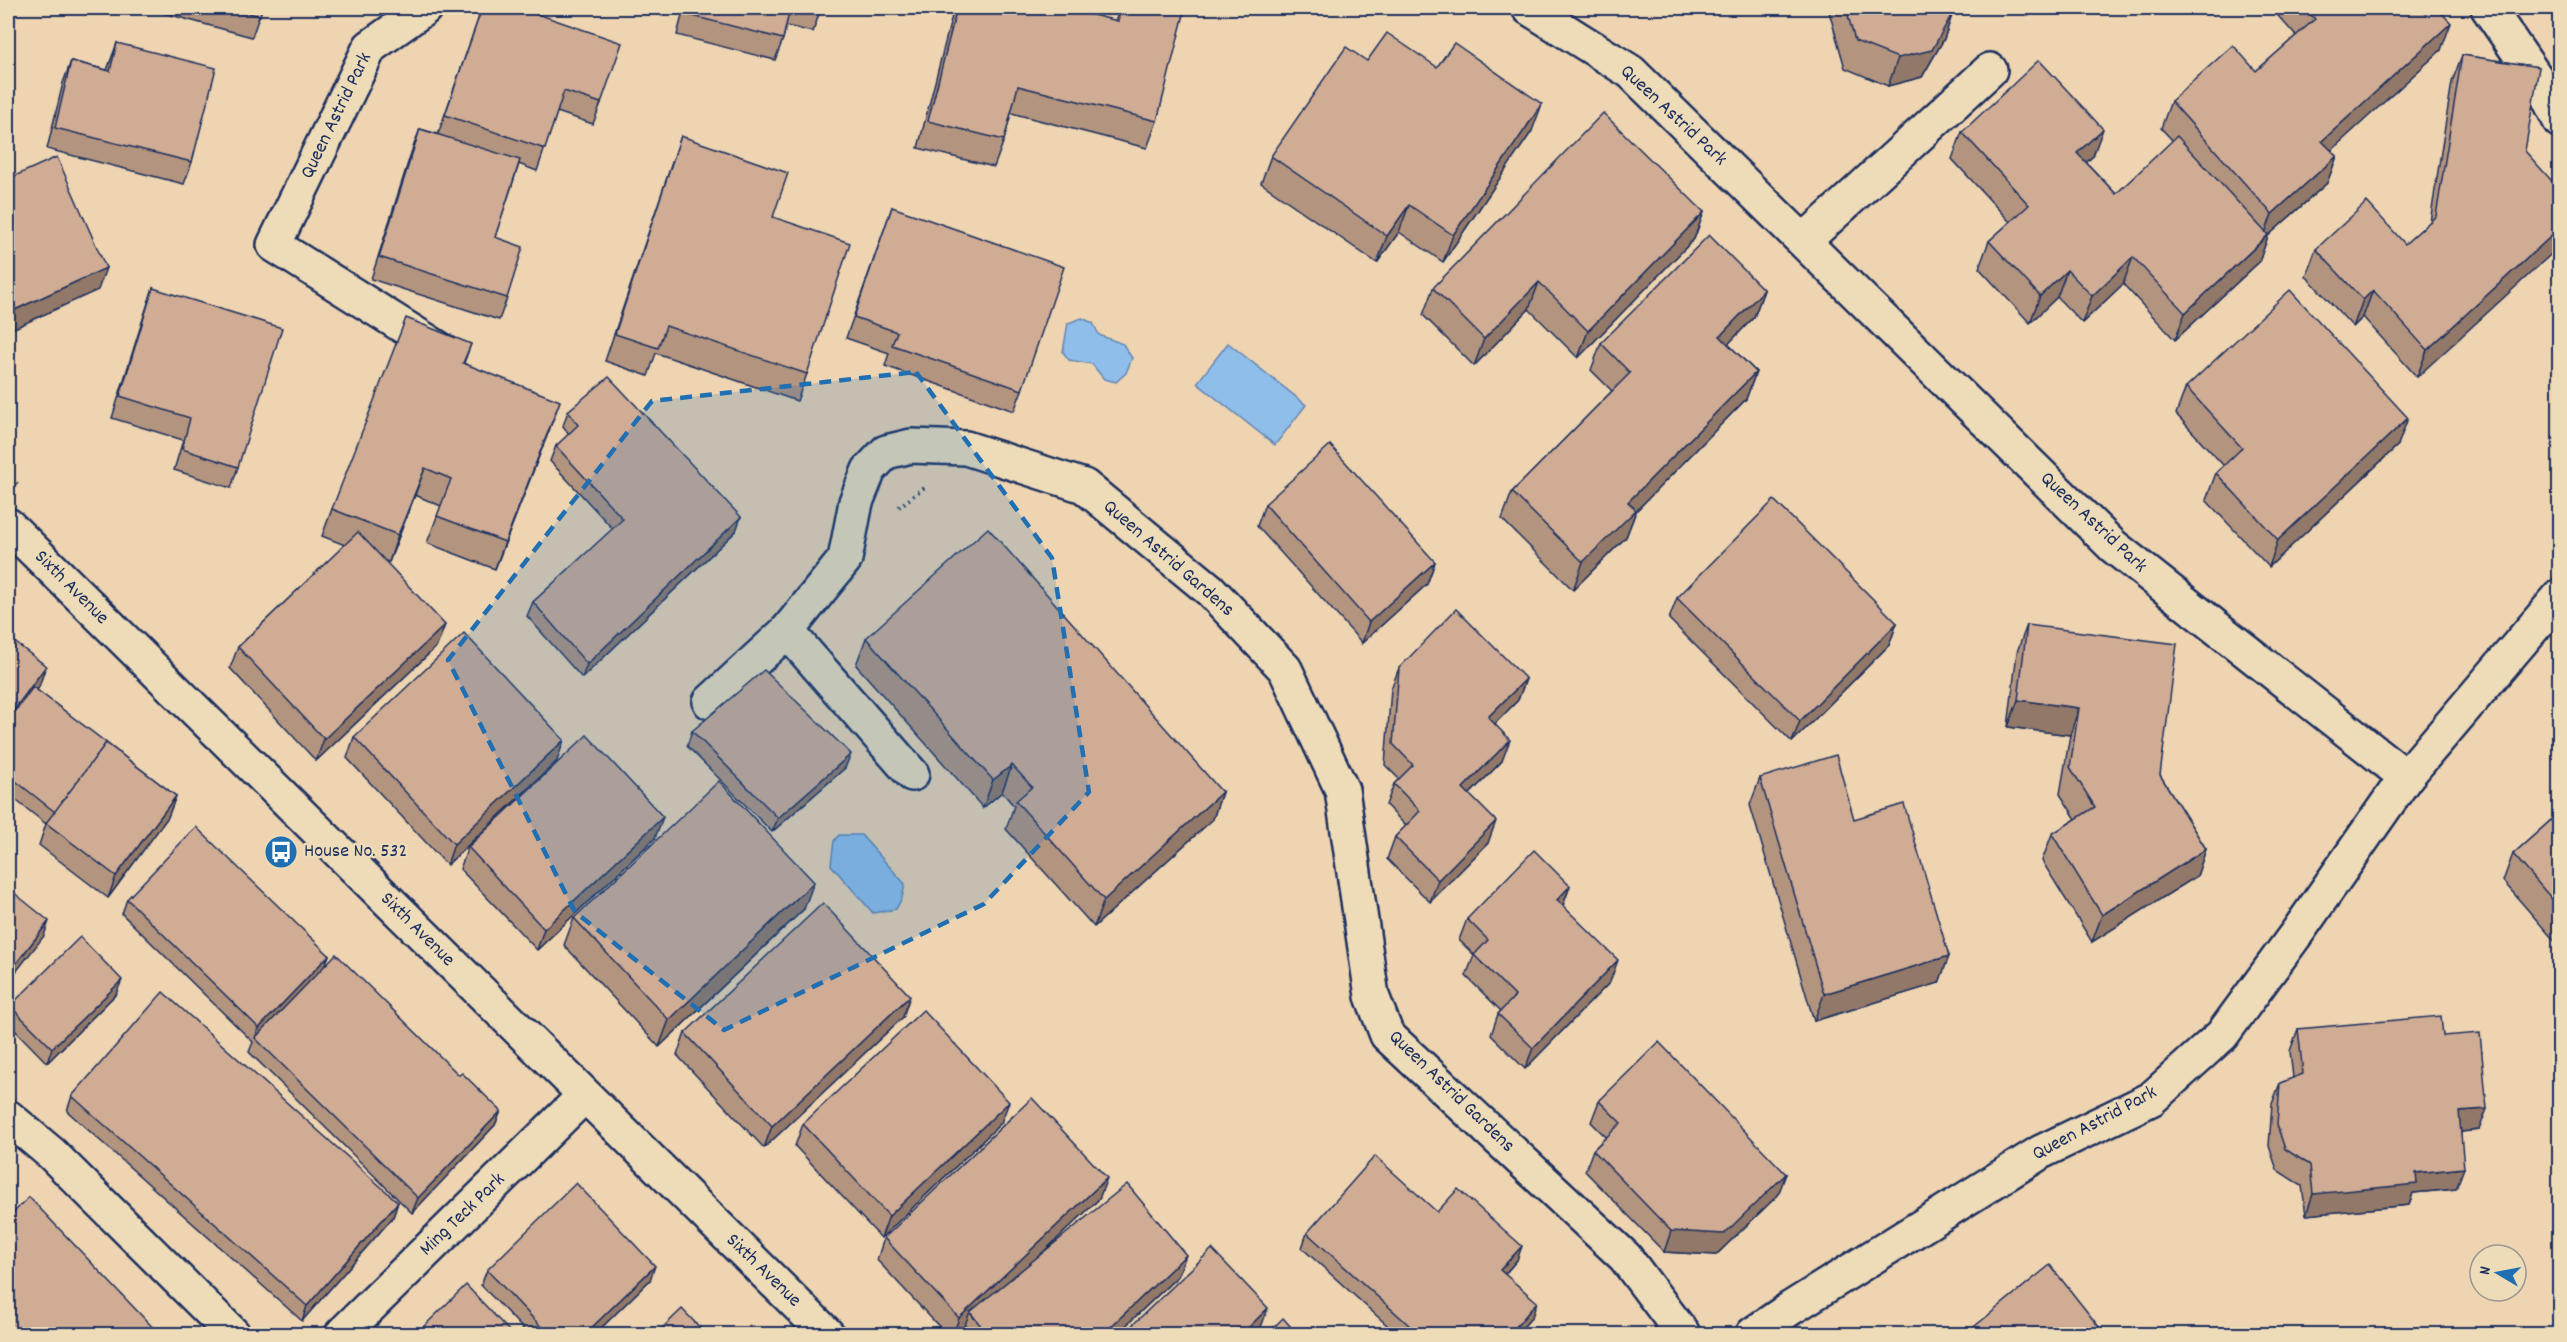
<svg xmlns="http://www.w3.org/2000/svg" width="2567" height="1342" font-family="Dekko,sans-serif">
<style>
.water{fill:#90beea;stroke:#6185b2;stroke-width:1.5}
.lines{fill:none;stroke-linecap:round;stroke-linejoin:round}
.minor-casing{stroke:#1b2f5e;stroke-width:38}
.secondary-casing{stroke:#1b2f5e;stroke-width:38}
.path{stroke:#1b2f5e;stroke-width:4;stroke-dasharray:1.5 4.5;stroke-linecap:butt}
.minor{stroke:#eedcb9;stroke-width:33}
.secondary{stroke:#eedcb9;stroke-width:33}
.wall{fill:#b3947f;stroke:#1b2f5e;stroke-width:1.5}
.shaded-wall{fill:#927868;stroke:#1b2f5e;stroke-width:1.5}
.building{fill:#d0ac94;stroke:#1b2f5e;stroke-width:1.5}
.marked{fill:#1f6fb2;fill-opacity:0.2;stroke:#1f6fb2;stroke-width:4.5;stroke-dasharray:12 8;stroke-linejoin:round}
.labels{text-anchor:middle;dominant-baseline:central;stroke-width:5;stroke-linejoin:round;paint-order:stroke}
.street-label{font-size:20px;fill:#1b2f5e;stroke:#eedcb9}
.poi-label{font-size:20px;fill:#1b2f5e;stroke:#eedcb9;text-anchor:start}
</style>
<rect width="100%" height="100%" fill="#eed4b1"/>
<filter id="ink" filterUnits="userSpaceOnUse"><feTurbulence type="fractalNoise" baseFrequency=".0167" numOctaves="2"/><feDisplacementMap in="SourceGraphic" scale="12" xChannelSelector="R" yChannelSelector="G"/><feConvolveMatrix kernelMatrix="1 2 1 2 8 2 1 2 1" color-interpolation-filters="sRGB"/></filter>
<g filter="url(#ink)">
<g class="water">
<path d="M1082,318L1093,323L1099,335L1123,344L1132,358L1126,373L1116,382L1104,379L1092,364L1069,360L1063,352L1068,323Z"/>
<path d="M1228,343L1306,405L1275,445L1197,383Z"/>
<path d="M839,835H861L905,884L902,898L896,909L873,913L831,865L834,841Z"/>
</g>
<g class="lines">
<defs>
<g id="minor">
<path d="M425,8L370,47L274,245L441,350"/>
<path d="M1529,8L1631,72L2113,546L2406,777"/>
<path d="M2488,8L2545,91L2560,121"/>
<path d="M1804,241L1990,70"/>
<path d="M787,631L912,774"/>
<path d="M710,702L787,631L845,559L856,502L869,470L886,452L911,446L966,448L1084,486L1210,590L1285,669L1342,790L1372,996L1387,1035L1625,1257L1683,1334"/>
<path d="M8,1117L52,1154L233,1334"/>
<path d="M342,1334L584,1096"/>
<path d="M1753,1334L1791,1308L2041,1152L2151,1099L2222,1035L2299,930L2406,777L2560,596"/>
</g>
<path id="secondary" d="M8,525L827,1334"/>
</defs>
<use href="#minor" class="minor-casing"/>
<use href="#secondary" class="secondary-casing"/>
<g class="path">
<path d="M8,474L20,487"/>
<path d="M899,507L926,486"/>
<path d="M865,1327L873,1334"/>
</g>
<use href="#minor" class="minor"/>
<use href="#secondary" class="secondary"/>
</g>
<g class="wall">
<path d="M150,8H262L252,37L149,9Z"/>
<path d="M482,8L601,103L593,124L557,112L537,171L519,164L495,237L507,298L499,320L371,279L412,150L420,129L438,134Z"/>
<path d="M684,8H821L813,32L786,26L783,39L775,60L677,35Z"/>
<path d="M954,8H1064L1115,21L1120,8H1175L1157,121L1147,148L1011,113L1004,140L994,167L918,148Z"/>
<path d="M1828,8H1952L1953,12L1944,39L1922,77L1888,86L1845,68Z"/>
<path d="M2271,8H2437L2441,50L2331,150L2337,156L2327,183L2268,236L2259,262L2175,340L2123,284L2082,323L2057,297L2030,323L1979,268L1989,241L2010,222L1952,159L1962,132L2093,156L2086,162L2116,194L2173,141L2161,128L2171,101L2256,71L2296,36Z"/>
<path d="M117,43L192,162L184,184L47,149L63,83L71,61L107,70Z"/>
<path d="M2462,55L2539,67L2417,377L2363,317L2353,327L2306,276L2316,249L2405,244L2430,222L2452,82Z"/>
<path d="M1367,61L1437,67L1532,131L1443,262L1399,232L1377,263L1261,183L1271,156Z"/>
<path d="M681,136L773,217L807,374L797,401L656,353L648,376L605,361Z"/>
<path d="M892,207L1022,390L1014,411L885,366L889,353L846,338Z"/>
<path d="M1704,212L1694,239L1578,358L1529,309L1474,366L1423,315L1433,288Z"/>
<path d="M153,288L238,467L231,488L174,470L183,440L112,418L146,309Z"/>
<path d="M1764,290L1754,317L1728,344L1756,372L1746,399L1636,511L1626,537L1573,590L1502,519L1512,492L1612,391L1591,370L1601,343Z"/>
<path d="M471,344L464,363L550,428L495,569L427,543L441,506L415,495L389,562L385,561L437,646L316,761L230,668L238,647L345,545L322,536L332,509Z"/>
<path d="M2186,387L2398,445L2269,567L2206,500L2216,473L2224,466L2176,414Z"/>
<path d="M568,411L736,531L582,678L527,616L533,602L613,529L550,461L556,446L569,434L563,426Z"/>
<path d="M1265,504L1435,562L1427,584L1362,643L1257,526Z"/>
<path d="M1677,598L1897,623L1889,645L1792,742L1669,619Z"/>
<path d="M2027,625L2160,775L2206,849L2197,876L2092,942L2042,861L2052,834L2076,819L2060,794L2070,735L2008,727L2017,652Z"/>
<path d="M8,637L39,687L37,690L176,796L168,817L108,898L39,845L46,824L8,794Z"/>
<path d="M866,638L1222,792L1213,819L1094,927L1006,829L1014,806L1002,792L983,808L856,665Z"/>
<path d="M1399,668L1526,679L1518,700L1494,724L1502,761L1469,795L1488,843L1430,902L1387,859L1395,837L1406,826L1386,805L1394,784L1399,779L1385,765L1391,689Z"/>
<path d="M692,731L845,768L772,832L687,746Z"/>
<path d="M354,737L557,761L447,865L347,758Z"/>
<path d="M1760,778L1854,819L1949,956L1939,983L1814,1021L1750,805Z"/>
<path d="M2559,813V946L2503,881L2513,854Z"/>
<path d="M655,838L537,950L460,869L468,847Z"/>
<path d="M1570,886L1563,906L1610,982L1525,1069L1491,1035L1498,1014L1501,1011L1466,976L1474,955L1459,940L1467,919Z"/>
<path d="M127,899L329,955L325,965L459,1075L501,1111L495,1125L412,1213L249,1052L253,1042L122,914Z"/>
<path d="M804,909L659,1047L564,945L574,918Z"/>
<path d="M116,994L47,1063L8,1023V1013L10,1006Z"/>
<path d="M903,1017L764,1148L677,1055L685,1033Z"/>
<path d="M2298,1029L2443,1036L2479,1130L2461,1132L2456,1189L2413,1193L2409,1205L2306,1215L2302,1186L2277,1170L2269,1146L2272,1104L2280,1083L2293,1078L2290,1051Z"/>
<path d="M72,1096L398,1202L393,1217L302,1321L67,1111Z"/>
<path d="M1599,1101L1778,1195L1716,1255L1664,1252L1585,1171L1593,1150L1606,1137L1591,1122Z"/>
<path d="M1001,1123L881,1238L795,1146L803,1124Z"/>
<path d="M1099,1199L1045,1250L1178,1276L1116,1335H963L962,1333L964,1327L956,1335H947L877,1260L884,1238Z"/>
<path d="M1437,1212L1517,1260L1505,1274L1532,1317L1516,1335H1398L1302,1248L1307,1233Z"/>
<path d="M487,1270L650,1280L594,1335H529L481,1285Z"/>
</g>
<g class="shaded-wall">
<path d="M1953,12L1944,39L1922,77L1888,86L1898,58Z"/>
<path d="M2451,23L2441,50L2312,168L2322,141Z"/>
<path d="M1542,104L1532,131L1443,262L1453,235Z"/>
<path d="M2103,129L2093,156L2068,180L2077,153Z"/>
<path d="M2337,156L2327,183L2268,236L2259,262L2175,340L2185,313L2263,240L2272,214Z"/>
<path d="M1409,205L1399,232L1377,263L1387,236Z"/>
<path d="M1704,212L1694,239L1578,358L1588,331Z"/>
<path d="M2559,229V247L2417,377L2427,350Z"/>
<path d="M2133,257L2123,284L2082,323L2092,296Z"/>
<path d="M106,268L98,290L8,331V313Z"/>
<path d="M2067,270L2057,297L2030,323L2040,296Z"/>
<path d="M1539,282L1529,309L1474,366L1484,339Z"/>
<path d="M1764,290L1754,317L1710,363L1720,336Z"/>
<path d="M2373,290L2363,317L2353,327L2363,300Z"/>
<path d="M1756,372L1746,399L1636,511L1626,537L1573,590L1583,562L1628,502Z"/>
<path d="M560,401L550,428L495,569L505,542Z"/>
<path d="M2408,418L2398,445L2269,567L2278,540Z"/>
<path d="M425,468L415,495L389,562L398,535Z"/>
<path d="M741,517L736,531L582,678L587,664Z"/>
<path d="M1435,562L1427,584L1362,643L1369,622Z"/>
<path d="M1897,623L1889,645L1792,742L1800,721Z"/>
<path d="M445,625L437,646L316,761L324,739Z"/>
<path d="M46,666L39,687L8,729V718Z"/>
<path d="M1526,679L1518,700L1480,739L1488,717Z"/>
<path d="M2018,700L2079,708L2070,735L2008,727Z"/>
<path d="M564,740L557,761L447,865L454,844Z"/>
<path d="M1510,740L1502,761L1455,809L1463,788Z"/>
<path d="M851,754L845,768L772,832L778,818Z"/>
<path d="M1012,765L1002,792L983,808L993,780Z"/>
<path d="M1222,792L1213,819L1094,927L1104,900Z"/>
<path d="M176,796L168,817L108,898L116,876Z"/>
<path d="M663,817L655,838L537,950L544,929Z"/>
<path d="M1496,821L1488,843L1430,902L1438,880Z"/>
<path d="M2206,849L2197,876L2092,942L2102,915Z"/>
<path d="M814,882L804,909L659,1047L669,1020Z"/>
<path d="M1570,886L1562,907L1557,900Z"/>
<path d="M49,921L44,936L8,982V974Z"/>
<path d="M329,955L323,970L255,1038L259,1028Z"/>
<path d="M1949,956L1939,983L1814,1021L1824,994Z"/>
<path d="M1618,960L1610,982L1525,1069L1533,1048Z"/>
<path d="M122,980L116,994L47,1063L52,1048Z"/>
<path d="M910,996L903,1017L764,1148L772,1126Z"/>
<path d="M1009,1102L1001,1123L881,1238L889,1216Z"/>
<path d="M2487,1109L2479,1130L2451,1133L2459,1111Z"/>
<path d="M501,1111L495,1125L412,1213L418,1198Z"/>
<path d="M2464,1168L2456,1189L2413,1193L2409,1205L2306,1215L2313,1194L2416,1173Z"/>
<path d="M1786,1174L1778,1195L1716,1255L1664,1252L1671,1231Z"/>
<path d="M1107,1178L1099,1199L974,1318L970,1312L964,1327L956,1335H953L959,1318Z"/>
<path d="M398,1202L393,1217L302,1321L307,1306Z"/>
<path d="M1522,1246L1517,1260L1495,1285L1500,1270Z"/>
<path d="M1186,1255L1178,1276L1116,1335H1102Z"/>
<path d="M655,1266L650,1280L594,1335H584Z"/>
<path d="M1537,1302L1532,1317L1516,1335H1509Z"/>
<path d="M1268,1308L1260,1330L1255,1335H1241Z"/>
</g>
<g class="building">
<path d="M231,8H262L260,16Z"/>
<path d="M482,8H520L622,43L601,103L564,91L545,149L445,115Z"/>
<path d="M687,8H790L783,39L685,14Z"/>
<path d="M806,8H821V11Z"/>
<path d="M957,8H1064L1118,21L1121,8H1175L1185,10L1157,121L1018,86L1004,140L928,121Z"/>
<path d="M1846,8H1952L1953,12L1932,50L1898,58L1855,41Z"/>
<path d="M2304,8H2437L2451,23L2322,141L2337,156L2272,214L2171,101L2233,45L2256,71L2315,19Z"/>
<path d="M1387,33L1437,67L1454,43L1542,104L1453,235L1409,205L1387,236L1271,156L1346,47L1367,61Z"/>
<path d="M117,43L216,68L192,162L55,128L71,61L110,71Z"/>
<path d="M2462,55L2539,67L2525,151L2559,189V229L2427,350L2373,290L2363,300L2316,249L2367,202L2405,244L2436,216Z"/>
<path d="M2039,60L2103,129L2077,153L2116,194L2177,136L2268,235L2185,313L2133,257L2092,296L2067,270L2040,296L1989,241L2029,205L1962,132Z"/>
<path d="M1603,113L1704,212L1588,331L1539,282L1484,339L1433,288Z"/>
<path d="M420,129L520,160L495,237L523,247L507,298L379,257Z"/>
<path d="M681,136L788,173L773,217L850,243L807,374L666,326L658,348L615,334Z"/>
<path d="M57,157L106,268L8,313V179Z"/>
<path d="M892,207L1064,267L1022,390L892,345L897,332L854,317Z"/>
<path d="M1709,235L1764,290L1720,336L1756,372L1628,502L1636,510L1583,562L1512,492L1630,373L1601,343Z"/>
<path d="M153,288L282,328L238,467L182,449L190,418L120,396Z"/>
<path d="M2290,290L2408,418L2278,540L2216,473L2242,448L2186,387Z"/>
<path d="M406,318L471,344L463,363L560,401L505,542L437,516L451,479L425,468L398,535L332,509Z"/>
<path d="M609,377L741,517L587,664L533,602L623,519L556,446L578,425L568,411Z"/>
<path d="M1330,445L1435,562L1369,622L1265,504Z"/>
<path d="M1774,500L1897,623L1800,721L1677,598Z"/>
<path d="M988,528L1222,792L1104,900L1016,801L1032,787L1012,765L993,780L866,638Z"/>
<path d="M358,532L445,625L324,739L238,647Z"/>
<path d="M1456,609L1526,679L1488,717L1510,740L1463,788L1496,821L1438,880L1395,837L1420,811L1394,784L1413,765L1393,744L1399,668Z"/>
<path d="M2027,625L2177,644L2160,775L2206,849L2102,915L2052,834L2095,807L2070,767L2079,708L2018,700Z"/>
<path d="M464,633L564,740L454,844L354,737Z"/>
<path d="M8,637L46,666L8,718Z"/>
<path d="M764,670L851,754L778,818L692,731Z"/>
<path d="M33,687L108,744L106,743L55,812L8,775V721Z"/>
<path d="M587,735L663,817L544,929L468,847Z"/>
<path d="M106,743L176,796L116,876L46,823Z"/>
<path d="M1836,755L1854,819L1904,804L1949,956L1824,994L1760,778Z"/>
<path d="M719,781L814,882L669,1020L574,918Z"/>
<path d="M2559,813V907L2513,854Z"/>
<path d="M196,827L329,955L259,1028L127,899Z"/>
<path d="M1534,850L1570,886L1557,900L1618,960L1533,1048L1498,1014L1515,996L1474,955L1488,940L1467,919Z"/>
<path d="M8,888L49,921L8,974Z"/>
<path d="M823,903L910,996L772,1126L685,1033Z"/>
<path d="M80,937L122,980L52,1048L10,1006Z"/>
<path d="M336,954L459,1075L462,1073L501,1111L418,1198L255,1038Z"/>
<path d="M163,992L398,1202L307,1306L72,1096Z"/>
<path d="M923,1010L1009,1102L889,1216L803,1124Z"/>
<path d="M2441,1016L2443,1036L2480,1033L2487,1109L2459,1111L2464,1168L2416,1173L2417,1184L2313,1194L2310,1165L2285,1149L2277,1125L2280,1083L2303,1074L2298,1029Z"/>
<path d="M1659,1042L1786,1174L1724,1234L1671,1231L1593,1150L1621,1123L1599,1101Z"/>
<path d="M1032,1098L1107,1178L959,1318L884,1238Z"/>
<path d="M1375,1156L1437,1212L1458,1189L1522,1246L1500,1270L1537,1302L1509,1335H1420L1307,1233Z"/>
<path d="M576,1183L655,1266L584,1335H549L487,1270Z"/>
<path d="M1127,1184L1186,1255L1102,1335H988L970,1312Z"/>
<path d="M29,1197L160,1335H8V1218Z"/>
<path d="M1212,1249L1268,1308L1241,1335H1122Z"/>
<path d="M2050,1265L2103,1332L2100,1335H1964Z"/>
<path d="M466,1285L513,1335H415Z"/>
<path d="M682,1309L707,1335H655Z"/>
<path d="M1283,1318L1298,1335H1266Z"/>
<path d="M2436,1329L2442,1335H2430Z"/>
</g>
</g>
<path class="marked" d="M916,372L1052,558L1089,792L984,904L724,1030L575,912L448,660L652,401Z"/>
<defs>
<symbol id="bus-disc" viewBox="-11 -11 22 22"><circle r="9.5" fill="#1f6fb2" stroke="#eedcb9"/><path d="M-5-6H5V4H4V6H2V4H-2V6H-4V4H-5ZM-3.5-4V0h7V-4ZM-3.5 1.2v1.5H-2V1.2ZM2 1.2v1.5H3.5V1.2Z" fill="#fff"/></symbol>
</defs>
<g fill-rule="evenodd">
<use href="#bus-disc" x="262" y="833" width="38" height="38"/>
</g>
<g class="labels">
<g class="street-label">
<text transform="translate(337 116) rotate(-64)">Queen Astrid Park</text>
<text transform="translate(1673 116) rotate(43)">Queen Astrid Park</text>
<text transform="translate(2093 523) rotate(43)">Queen Astrid Park</text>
<text transform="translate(1168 559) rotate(41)">Queen Astrid Gardens</text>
<text transform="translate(71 588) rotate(45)">Sixth Avenue</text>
<text transform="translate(417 930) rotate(45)">Sixth Avenue</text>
<text transform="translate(1451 1092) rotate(44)">Queen Astrid Gardens</text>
<text transform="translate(2095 1124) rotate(-28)">Queen Astrid Park</text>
<text transform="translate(463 1215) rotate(-44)">Ming Teck Park</text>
<text transform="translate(763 1271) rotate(44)">Sixth Avenue</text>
</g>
<g class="poi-label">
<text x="304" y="852">House No. 532</text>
</g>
</g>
<rect width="2567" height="1342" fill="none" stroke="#eedcb9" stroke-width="30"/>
<rect x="15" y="15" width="2537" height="1312" fill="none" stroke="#1b2f5e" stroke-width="2" filter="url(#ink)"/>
<g transform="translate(2498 1273) rotate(280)"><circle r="28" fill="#eedcb9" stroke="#9a9795" stroke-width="1.5"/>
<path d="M0-4.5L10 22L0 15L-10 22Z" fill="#1f6fb2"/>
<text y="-9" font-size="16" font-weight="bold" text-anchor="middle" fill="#1b2f5e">N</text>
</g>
</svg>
